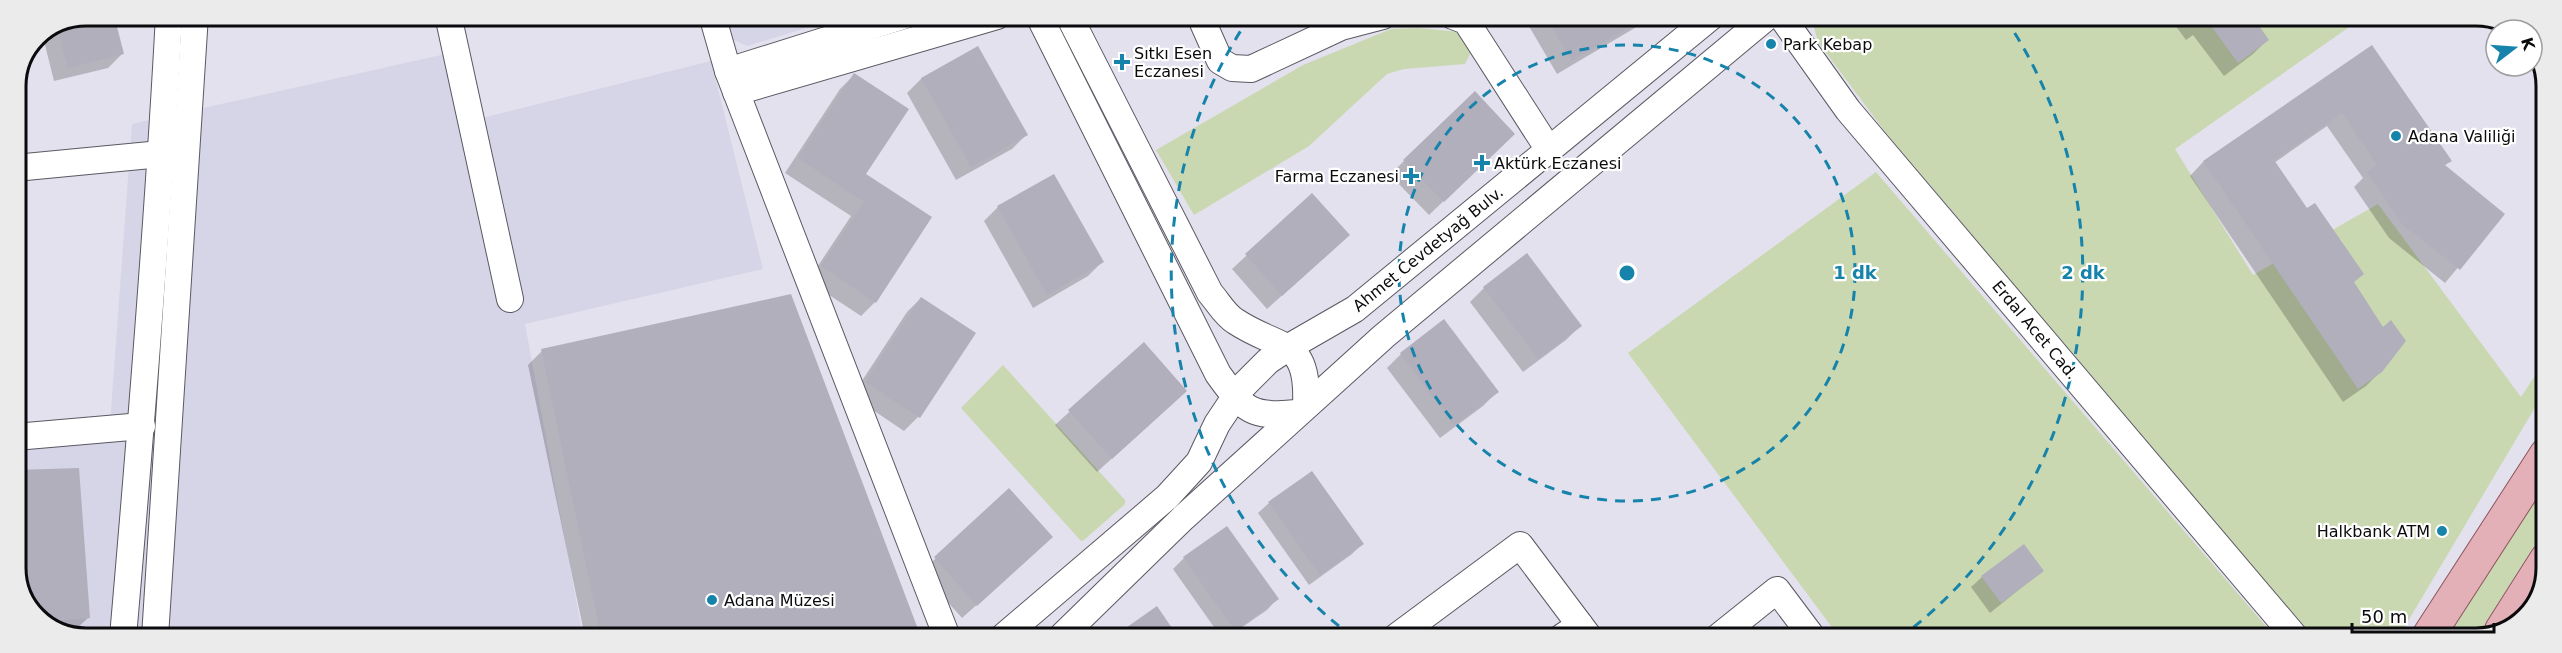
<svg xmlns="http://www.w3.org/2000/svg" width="2562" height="653" font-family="'DejaVu Sans',sans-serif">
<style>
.built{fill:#d6d4e7}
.green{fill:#c9d8b1}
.shadow{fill:#0003}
.building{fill:#b1afbb}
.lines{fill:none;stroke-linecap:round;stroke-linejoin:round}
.minor-casing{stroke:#5a5862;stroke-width:28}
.major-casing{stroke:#8c545d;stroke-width:34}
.minor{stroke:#fff;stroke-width:26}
.major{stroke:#e4b0b8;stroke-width:32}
.ring{fill:none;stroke:#1683ab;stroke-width:3;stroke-dasharray:10 8}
.poi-dot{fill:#1683ab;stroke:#fff;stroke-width:2}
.labels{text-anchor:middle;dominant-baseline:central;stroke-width:4.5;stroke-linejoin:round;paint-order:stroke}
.poi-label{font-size:16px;fill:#0b0b0e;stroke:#fff;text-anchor:start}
.street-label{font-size:16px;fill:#0b0b0e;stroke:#fff}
.rim{fill:none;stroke:#0b0b0e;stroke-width:3}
.centre{fill:#1683ab;stroke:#fff;stroke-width:3}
.ring-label{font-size:18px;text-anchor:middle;font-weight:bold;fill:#1683ab;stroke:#fff;stroke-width:4.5;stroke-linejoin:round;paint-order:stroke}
</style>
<rect width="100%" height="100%" fill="#e3e1ed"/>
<g class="built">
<path d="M726,15H849L747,46L732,39Z"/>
<path d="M468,49L482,118L711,61L763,269L525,324L583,637H72L33,614L16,576L15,435L110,424L132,124Z"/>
</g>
<g class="green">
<path d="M1811,16H2365L2175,149L2253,275L2378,204L2521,397L2546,359V389L2398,638H2314L1886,133L1818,42Z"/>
<path d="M1419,28L1460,32L1471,52L1465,64L1404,69L1387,74L1309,146L1194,215L1156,150L1303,65L1391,29Z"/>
<path d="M1876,172L2276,638H1840L1628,353Z"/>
<path d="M1003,365L1125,500V504L1084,540L1081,541L961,408Z"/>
<path d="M2546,475V527L2476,638H2444Z"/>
</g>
<g class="shadow">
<path d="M86,15H113L122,54L108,68L54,81L42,33Z"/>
<path d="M1523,16H1655L1557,74Z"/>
<path d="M2177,16H2250L2267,40L2253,54L2224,76L2193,35L2186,40L2172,21Z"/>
<path d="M2372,47L2450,160L2444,166L2503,214L2445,283L2389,238L2354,187L2363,178L2327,126L2274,163L2353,283L2381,371L2366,386L2343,402L2190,176L2203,162Z"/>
<path d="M977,48L1026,135L1012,149L956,180L907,93L921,79Z"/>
<path d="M854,75L875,302L861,316L808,281L851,216L785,173L840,89Z"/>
<path d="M1499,148L1429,215L1390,175L1404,161Z"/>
<path d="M1312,195L1334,249L1267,309L1232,269Z"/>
<path d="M998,207L1102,262L1088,276L1033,308L984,221Z"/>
<path d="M1484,288L1580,326L1566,340L1523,372L1470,302Z"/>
<path d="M790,296L920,637H585L528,365L542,351Z"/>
<path d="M921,298L974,333L918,417L904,431L852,396L907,312Z"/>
<path d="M15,342L20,366L15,373Z"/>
<path d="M1144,344L1171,405L1097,472L1055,425Z"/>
<path d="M1401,354L1497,392L1483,406L1440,438L1387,368Z"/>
<path d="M15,471L89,617L74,631L64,632L33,614L16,576Z"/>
<path d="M1009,491L1037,551L962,618L921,572Z"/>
<path d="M1269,503L1362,544L1352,554L1309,585L1258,513Z"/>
<path d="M1184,558L1277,599L1267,610L1228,637H1221L1173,569Z"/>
<path d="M2042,571L1990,613L1971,587L1982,577Z"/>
<path d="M1156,608L1177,637H1116Z"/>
<path d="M1784,626L1793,638H1769Z"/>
</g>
<g class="building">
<path d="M86,15H114L124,54L68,68L57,27Z"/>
<path d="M1545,16H1648L1572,61Z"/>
<path d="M2204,16H2252L2269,40L2238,63Z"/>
<path d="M2372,45L2452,161L2445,165L2505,214L2460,270L2402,224L2367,172L2377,165L2342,113L2274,160L2307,208L2315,203L2364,274L2354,282L2383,327L2391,320L2406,341L2382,372L2358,389L2203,161Z"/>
<path d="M978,46L1028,135L971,167L921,78Z"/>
<path d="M854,73L909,109L866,174L932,217L876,303L821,266L864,202L798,158Z"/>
<path d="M1475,91L1515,134L1444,202L1403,160Z"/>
<path d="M1054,174L1104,262L1047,295L997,206Z"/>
<path d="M1312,193L1350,235L1282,296L1245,254Z"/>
<path d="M1527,253L1582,326L1538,359L1483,287Z"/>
<path d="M791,294L921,637H601L541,349Z"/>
<path d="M921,297L976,333L920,418L865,382Z"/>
<path d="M1444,319L1499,392L1454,425L1400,353Z"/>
<path d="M1144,342L1187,391L1112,459L1068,410Z"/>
<path d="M79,468L90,618L47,622L33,614L16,576L15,470Z"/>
<path d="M1312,471L1364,544L1320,575L1268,502Z"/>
<path d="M1009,488L1053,537L977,606L934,557Z"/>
<path d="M1227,526L1279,599L1235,631L1183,557Z"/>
<path d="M2024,544L2044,571L2001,603L1981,576Z"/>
<path d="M1157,606L1174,631L1166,637H1113Z"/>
</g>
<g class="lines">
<defs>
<g id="minor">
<path d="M448,15L510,299"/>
<path d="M712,15L728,71L947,637"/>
<path d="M1039,16L1218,374C1244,410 1251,418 1297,413"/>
<path d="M1069,16L1210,293C1218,302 1225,315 1235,321C1280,351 1309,337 1306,405"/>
<path d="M1200,16L1220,61L1232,68L1251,69L1341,27L1383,16"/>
<path d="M1453,16L1466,21L1549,150"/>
<path d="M1781,16L1848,110L2296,638"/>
<path d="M728,71L906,15"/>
<path d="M736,92L997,16"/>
<path d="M15,168L161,154"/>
<path d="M15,437L142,426"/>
<path d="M123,637C141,430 158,223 169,15"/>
<path d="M155,637L195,15"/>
<path d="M1003,637L1167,497L1199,462L1217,424L1241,388L1268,361L1289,347L1355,309L1712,16"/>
<path d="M1061,637L1183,518L1384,336L1768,16"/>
<path d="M1396,637L1520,545L1589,637"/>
<path d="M1562,637L1580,625"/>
<path d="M1717,638L1777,590L1813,638"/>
</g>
<g id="major">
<path d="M2501,630L2546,559"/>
<path d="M2427,638L2546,454"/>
</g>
</defs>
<use href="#minor" class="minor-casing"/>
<use href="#major" class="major-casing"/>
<use href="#minor" class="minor"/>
<use href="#major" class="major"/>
</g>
<g class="ring">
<circle cx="1627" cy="273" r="228"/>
<path d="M1353 637A456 456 0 0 1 1249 18M2005 18A456 456 0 0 1 1901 637"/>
</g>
<g class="poi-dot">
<circle cx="1771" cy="44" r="6"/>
<path d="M1119 53h6v6h6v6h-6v6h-6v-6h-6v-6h6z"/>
<circle cx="2396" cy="136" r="6"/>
<path d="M1479 154h6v6h6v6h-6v6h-6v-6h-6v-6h6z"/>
<path d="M1408 167h6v6h6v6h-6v6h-6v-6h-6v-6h6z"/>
<circle cx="2442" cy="531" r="6"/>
<circle cx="712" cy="600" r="6"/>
</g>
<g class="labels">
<g class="poi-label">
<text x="1783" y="44">Park Kebap</text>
<text x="1134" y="53">Sıtkı Esen<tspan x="1134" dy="18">Eczanesi</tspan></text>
<text x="2408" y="136">Adana Valiliği</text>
<text x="1494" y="163">Aktürk Eczanesi</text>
<text x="1399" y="176" text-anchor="end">Farma Eczanesi</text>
<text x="2430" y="531" text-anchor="end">Halkbank ATM</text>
<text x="724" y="600">Adana Müzesi</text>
</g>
<g class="street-label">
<text transform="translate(1428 249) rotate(-39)">Ahmet Cevdetyağ Bulv.</text>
<text transform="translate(2035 330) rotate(50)">Erdal Acet Cad.</text>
</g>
</g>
<path d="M0 0H2562V653H0ZM86 26H2476A60 60 0 0 1 2536 86V568A60 60 0 0 1 2476 628H86A60 60 0 0 1 26 568V86A60 60 0 0 1 86 26Z" fill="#ebebec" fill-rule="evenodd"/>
<path class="rim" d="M86 26H2476A60 60 0 0 1 2536 86V568A60 60 0 0 1 2476 628H86A60 60 0 0 1 26 568V86A60 60 0 0 1 86 26Z"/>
<circle cx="1627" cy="273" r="9" class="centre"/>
<g class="ring-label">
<text x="1855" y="279">1 dk</text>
<text x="2083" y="279">2 dk</text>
</g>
<g transform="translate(2514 48) rotate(73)"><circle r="28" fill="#ffffff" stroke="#9d9d9f" stroke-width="1.5"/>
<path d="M0-4.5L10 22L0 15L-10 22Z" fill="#1683ab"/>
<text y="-9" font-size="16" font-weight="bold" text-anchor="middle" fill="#0b0b0e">K</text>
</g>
<path d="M2352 623v9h142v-9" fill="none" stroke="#0b0b0e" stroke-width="3"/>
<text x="2361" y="623" font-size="18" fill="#0b0b0e" stroke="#ffffff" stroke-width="4.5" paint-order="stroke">50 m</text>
</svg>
